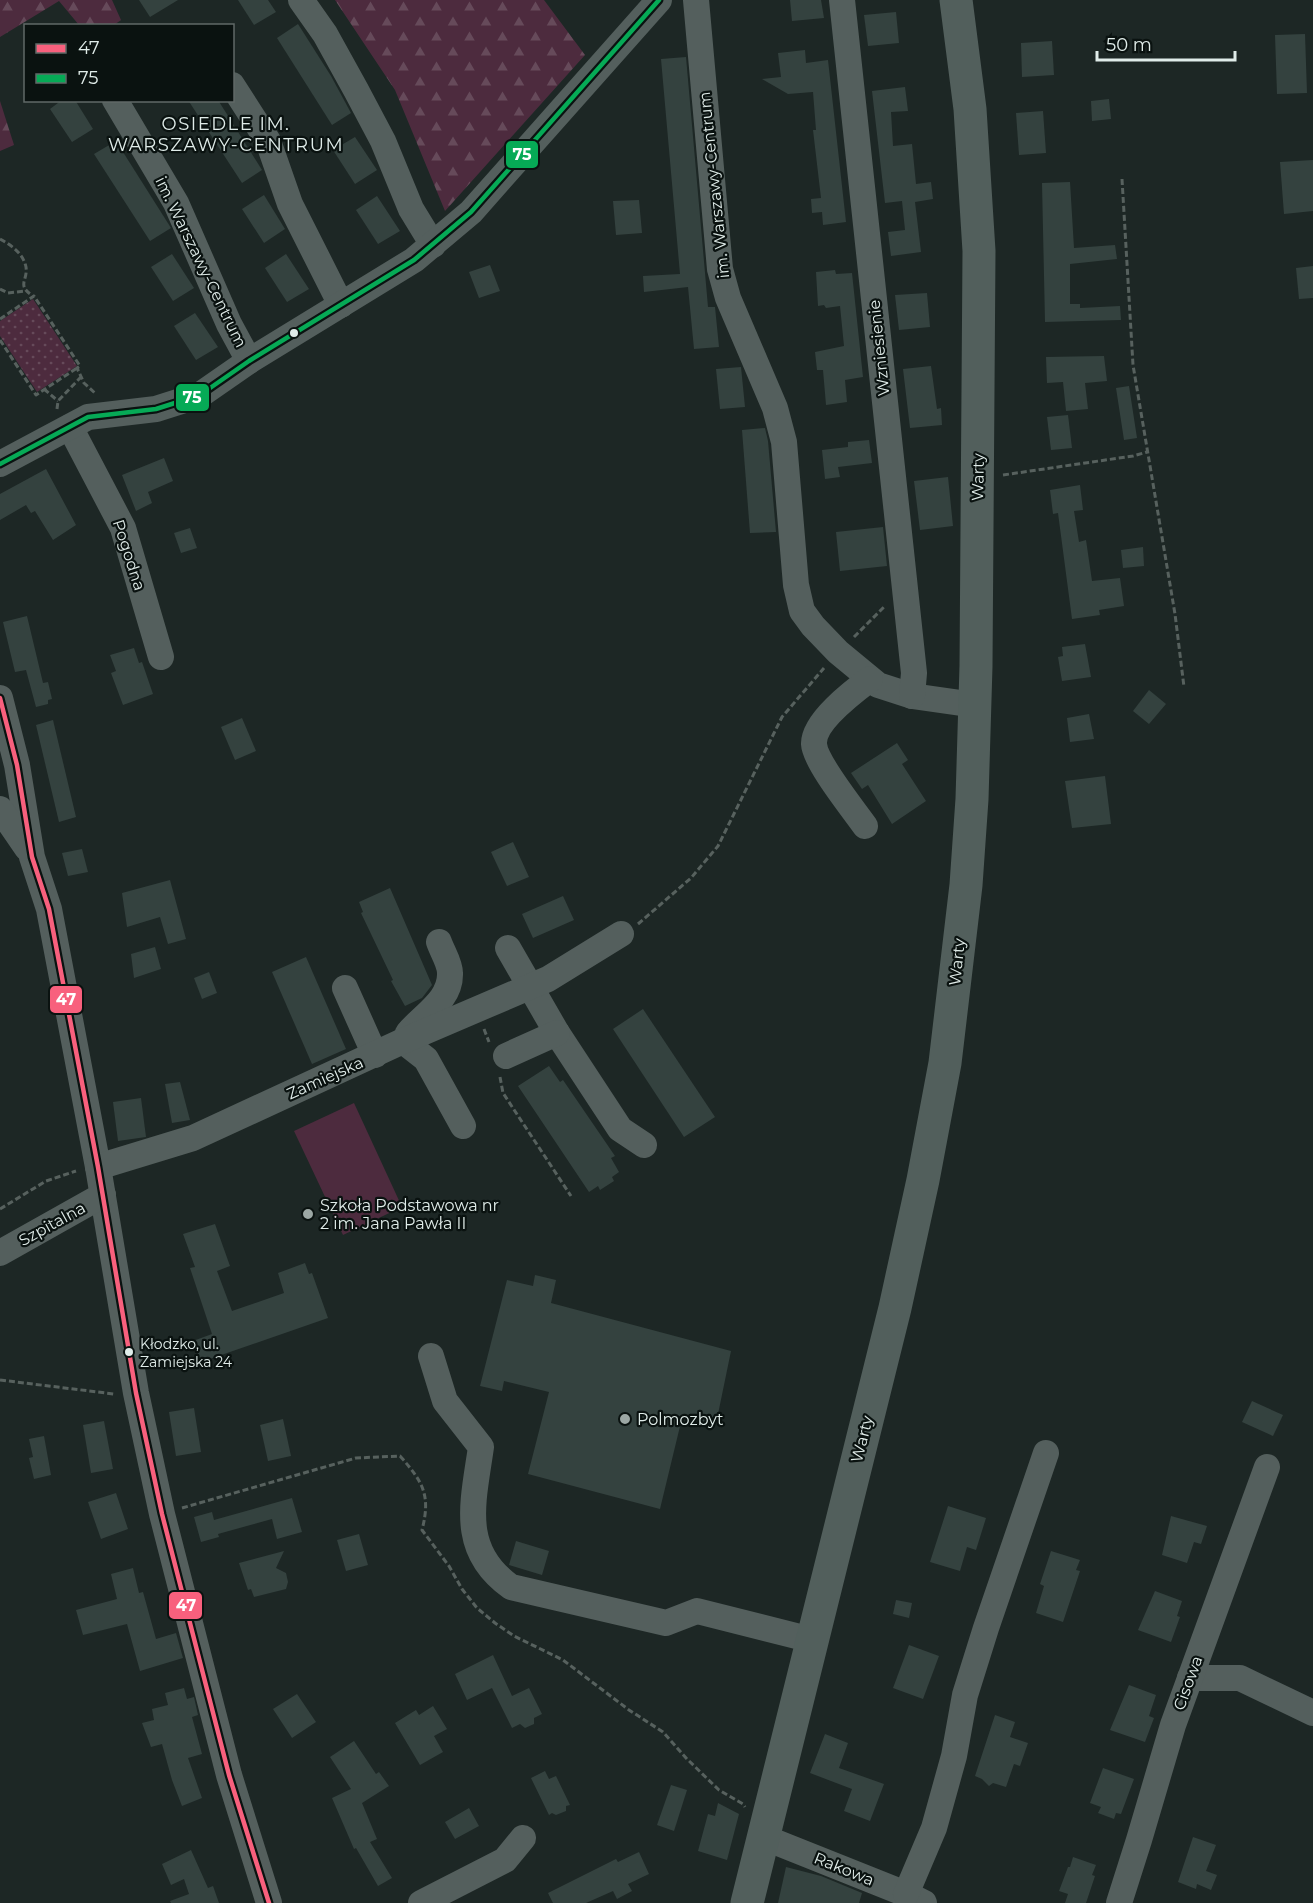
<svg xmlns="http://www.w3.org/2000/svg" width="1313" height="1903" font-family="Montserrat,sans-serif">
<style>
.grass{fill:#4d2b3e}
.forest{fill:url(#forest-firs)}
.park{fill:url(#park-dots)}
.building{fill:#34423f}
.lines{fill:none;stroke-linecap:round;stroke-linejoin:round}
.path{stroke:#57615e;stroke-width:3;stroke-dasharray:6 3;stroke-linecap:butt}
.minor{stroke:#545f5d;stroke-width:26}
.major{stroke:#525f5c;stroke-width:33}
.bus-1-casing{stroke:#0a1210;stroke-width:9}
.bus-2-casing{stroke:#0a1210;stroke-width:9}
.bus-1{stroke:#f8607d;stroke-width:4.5}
.bus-2{stroke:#06aa56;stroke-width:4.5}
.bus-dot{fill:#e0ece9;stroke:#0a1210;stroke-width:2}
.poi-dot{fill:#9ca7a4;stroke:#0a1210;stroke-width:2}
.labels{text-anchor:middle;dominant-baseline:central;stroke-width:4.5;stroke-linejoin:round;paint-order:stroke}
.bus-label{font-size:14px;fill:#e0ece9;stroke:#0a1210;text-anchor:start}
.street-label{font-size:16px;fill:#e0ece9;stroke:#0a1210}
.poi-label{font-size:16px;fill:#e0ece9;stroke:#0a1210;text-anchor:start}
.neighbourhood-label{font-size:18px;letter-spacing:1.5px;fill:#e0ece9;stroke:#0a1210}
.line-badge{stroke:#0a1210;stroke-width:2}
.badge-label{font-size:16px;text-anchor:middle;font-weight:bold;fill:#fff}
</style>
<defs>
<pattern id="forest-firs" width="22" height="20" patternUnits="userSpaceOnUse" patternTransform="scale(1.5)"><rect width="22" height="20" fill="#4d2b3e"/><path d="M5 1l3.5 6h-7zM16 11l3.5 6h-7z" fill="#664a5a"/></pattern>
<pattern id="park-dots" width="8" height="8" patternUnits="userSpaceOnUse" patternTransform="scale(1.5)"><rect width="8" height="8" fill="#4d2b3e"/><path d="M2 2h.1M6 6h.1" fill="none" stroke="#664a5a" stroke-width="1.8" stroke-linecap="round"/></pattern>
</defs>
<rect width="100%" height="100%" fill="#1d2725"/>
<path class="grass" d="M354,1103L402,1207L343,1235L294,1131Z"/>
<g class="forest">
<path d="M0,0H112L121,20L114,25H79L59,1L0,37Z"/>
<path d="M335,0H544L585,55L445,211L395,90Z"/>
<path d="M0,101L14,145L0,151Z"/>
</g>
<path class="park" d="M33,299L77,366L37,392L0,336V321Z"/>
<g class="building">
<path d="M139,0H178L150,17Z"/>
<path d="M238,0H268L276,12L254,25Z"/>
<path d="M790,0H821L824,18L792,21Z"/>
<path d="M896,12L899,43L868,46L864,15Z"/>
<path d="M298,24L331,76L351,113L332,125L277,38Z"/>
<path d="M1305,34L1307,93L1277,94L1275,35Z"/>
<path d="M1052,41L1054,75L1022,77L1021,43Z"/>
<path d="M805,50L806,63L828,60L846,222L823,225L822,212L812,213L811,199L821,198L813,130H816L813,92L788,94L762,79L781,77L778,53Z"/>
<path d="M686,57L708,307H715L719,347L694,349L688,287L644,292L643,276L680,274L661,59Z"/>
<path d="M905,87L908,111L891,112L893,146L912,144L916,184L931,182L933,199L915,202L921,252L891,256L888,232L905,230L902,201L885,203L872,91Z"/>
<path d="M1109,99L1111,119L1092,121L1091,101Z"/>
<path d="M62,100H75L93,129L72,142L50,109Z"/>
<path d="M188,100H218L262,170L242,183Z"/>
<path d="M1043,111L1046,153L1019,155L1016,113Z"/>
<path d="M355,137L377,170L355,184L333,150Z"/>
<path d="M116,141L171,228L150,241L94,154Z"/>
<path d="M1313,160V211L1284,214L1280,162Z"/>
<path d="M1070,182L1074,248L1115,245L1117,259L1070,264V304H1080V308L1120,306L1121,320L1045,322L1042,183Z"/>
<path d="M264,195L285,229L264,243L242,209Z"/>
<path d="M377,196L400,231L378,244L356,210Z"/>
<path d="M639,200L642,233L616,235L613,201Z"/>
<path d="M172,254L194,288L173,301L151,267Z"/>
<path d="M286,254L309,289L287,302L265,268Z"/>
<path d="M490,265L500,291L479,298L469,272Z"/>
<path d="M1313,266V298L1299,299L1296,268Z"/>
<path d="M835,270L836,274L852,273L863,377L845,380L847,402L826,405L823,370H817L815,352L844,346L840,306L826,308L824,305L818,306L816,272Z"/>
<path d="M927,293L930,327L899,330L895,295Z"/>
<path d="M195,313L218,347L196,360L174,326Z"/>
<path d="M1104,356L1107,381L1085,383L1088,409L1066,411L1063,382L1047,383L1046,357Z"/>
<path d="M931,366L937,409L941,408L942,425L910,428L903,369Z"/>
<path d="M741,367L745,407L720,409L716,369Z"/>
<path d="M1129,386L1137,438L1124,440L1116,388Z"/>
<path d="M1068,415L1072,448L1051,450L1047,417Z"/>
<path d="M765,428L768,441L776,532L750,533L742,430Z"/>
<path d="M869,440L872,463L838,467L840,477L825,479L822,450L848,447V442Z"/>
<path d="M164,458L173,481L148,492L152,503L136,511L122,475Z"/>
<path d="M46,469L76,525L53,540L35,511L31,513L26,505L0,520V494Z"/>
<path d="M948,477L953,526L920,530L914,481Z"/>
<path d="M1080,485L1083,510L1074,511L1079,542L1086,540L1092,581L1120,578L1124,606L1099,610L1100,615L1072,619L1058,513L1053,514L1050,490Z"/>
<path d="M883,527L887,566L840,571L836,532Z"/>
<path d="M190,528L197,548L181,553L174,533Z"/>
<path d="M1143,547L1144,566L1123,568L1121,550Z"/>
<path d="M27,616L43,683L48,682L52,699L48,700V704L36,707L26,670L15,672L3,622Z"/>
<path d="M1085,644L1091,677L1062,681L1058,657L1063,656L1062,647Z"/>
<path d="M134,648L139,663L142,662L153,694L123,705L111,673L116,671L110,655Z"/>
<path d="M1149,690L1166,704L1149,724L1133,711Z"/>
<path d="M1089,714L1094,739L1070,742L1067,718Z"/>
<path d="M242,718L256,751L235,760L221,727Z"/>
<path d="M53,720L76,817L59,822L36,725Z"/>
<path d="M897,743L908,760L902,764L926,801L892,824L868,785L862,789L851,773Z"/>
<path d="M1105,776L1111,824L1072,828L1065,781Z"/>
<path d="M513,842L529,877L507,886L491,852Z"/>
<path d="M82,849L88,872L68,876L62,853Z"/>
<path d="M170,880L186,939L168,944L160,917L127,927L122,893Z"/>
<path d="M390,888L432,985L422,998L405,1006L391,981L393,980L361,913L363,912L359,902Z"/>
<path d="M563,896L574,920L533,938L522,914Z"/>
<path d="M155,947L161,969L134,978L131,954Z"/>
<path d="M306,957L346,1049L312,1064L272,972Z"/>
<path d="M209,972L217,993L202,999L194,978Z"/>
<path d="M643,1009L715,1117L684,1137L613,1029Z"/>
<path d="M549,1066L560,1082L563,1080L615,1156L611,1158L619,1172L612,1177L614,1181L600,1190L598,1186L589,1192L518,1086Z"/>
<path d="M180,1082L190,1120L172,1123L165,1084Z"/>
<path d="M141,1098L146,1137L118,1141L113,1102Z"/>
<path d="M215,1224L230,1266L217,1271L232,1311L284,1293L278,1273L305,1263L309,1274L312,1273L328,1318L201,1362L193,1341L212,1334L190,1268L195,1267L183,1234Z"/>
<path d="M535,1275L556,1280L551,1303L731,1351L717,1419L711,1423L682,1418L660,1509L528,1474L549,1392L504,1381L502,1391L480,1386L507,1280L533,1286Z"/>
<path d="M1252,1401L1283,1415L1273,1436L1242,1422Z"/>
<path d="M194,1408L201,1452L176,1456L169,1412Z"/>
<path d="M283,1419L291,1456L268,1461L260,1425Z"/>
<path d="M104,1421L113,1469L91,1473L83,1425Z"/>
<path d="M44,1436L51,1475L34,1479L29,1458L33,1457L29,1439Z"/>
<path d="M116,1493L128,1529L101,1539L88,1502Z"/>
<path d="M292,1498L302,1532L277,1539L272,1519L218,1534L219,1537L201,1542L194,1517L212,1512L214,1520Z"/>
<path d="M948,1506L986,1518L976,1550L967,1547L960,1571L930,1562Z"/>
<path d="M1171,1516L1207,1526L1201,1544L1194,1542L1187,1563L1162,1555Z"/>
<path d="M359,1534L368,1565L346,1571L337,1540Z"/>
<path d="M516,1541L549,1551L542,1575L509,1565Z"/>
<path d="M284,1551L276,1568L286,1573L288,1582L286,1589L254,1597L251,1589L248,1590L239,1563Z"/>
<path d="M1051,1551L1080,1560L1076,1570L1080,1571L1063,1622L1036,1613L1044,1586L1040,1584Z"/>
<path d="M133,1568L139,1593L143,1592L156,1639L176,1633L183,1658L140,1671L127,1624L83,1635L76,1610L117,1599L111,1574Z"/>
<path d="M1155,1591L1182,1601L1177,1616L1180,1617L1171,1642L1138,1630Z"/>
<path d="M896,1600L912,1603L909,1618L893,1614Z"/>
<path d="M909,1645L939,1656L923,1699L893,1688Z"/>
<path d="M493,1655L512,1696L529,1688L542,1714L534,1718V1724L525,1728L520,1724L512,1728L492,1688L467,1700L455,1674Z"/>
<path d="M1129,1685L1156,1695L1149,1716L1154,1718L1145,1742L1110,1730Z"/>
<path d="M184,1688L187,1699L194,1697L198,1715L192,1717L202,1754L188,1758L202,1798L182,1806L172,1780L162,1744L151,1747L142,1723L154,1720L152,1709L168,1705L165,1693Z"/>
<path d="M297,1694L316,1722L292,1738L273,1709Z"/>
<path d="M433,1706L447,1729L434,1736L443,1752L420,1765L395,1723L416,1710L419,1715Z"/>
<path d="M995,1715L1015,1722L1010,1737L1028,1743L1020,1766L1014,1764L1006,1787L993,1783L989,1786L982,1779L975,1776Z"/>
<path d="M825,1734L848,1743L839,1768L884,1784L870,1821L844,1811L852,1789L810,1773Z"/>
<path d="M354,1741L376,1774L379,1772L389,1786L362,1803L377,1839L370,1842L392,1878L378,1886L356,1848L354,1849L332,1798L351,1789L330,1757Z"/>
<path d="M1103,1768L1134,1779L1121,1814L1116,1813L1114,1819L1098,1813L1101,1807L1090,1803Z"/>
<path d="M545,1771L549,1779L556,1776L570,1805L566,1806V1811L556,1815L552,1813L549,1815L531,1778Z"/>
<path d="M671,1785L687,1790L674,1831L657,1825Z"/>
<path d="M718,1803L739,1814L727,1860L698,1851L708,1814L715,1816Z"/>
<path d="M469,1808L479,1826L455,1839L445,1822Z"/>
<path d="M1193,1837L1216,1845L1206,1871L1217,1875L1211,1890L1197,1884L1196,1889L1178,1882Z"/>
<path d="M191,1850L208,1888L213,1886L219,1903H171L170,1901L189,1894L184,1879L171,1885L162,1864Z"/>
<path d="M639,1852L649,1874L628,1884L632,1891L617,1899L613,1891L586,1903H553L548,1893L616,1859L618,1862Z"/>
<path d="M1073,1857L1096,1865L1092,1875L1095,1876L1086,1903H1065L1068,1894L1059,1891L1068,1867H1070Z"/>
<path d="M786,1867L821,1876L862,1893L859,1903H778Z"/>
</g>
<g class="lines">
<g class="path">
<path d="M1122,179L1133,365L1175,614L1184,687"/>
<path d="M0,239C11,245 23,253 26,267C28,281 16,285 33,296"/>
<path d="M0,289L8,293L26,291"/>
<path d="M0,319L34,296L80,366L77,368L84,383L96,394"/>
<path d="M0,340L36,395L77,368"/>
<path d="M44,389L58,401"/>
<path d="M57,409L58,401L81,377"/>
<path d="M1003,475L1133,456L1147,452"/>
<path d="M854,637L885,606"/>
<path d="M638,924L691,878L718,846L782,717L824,668"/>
<path d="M484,1029L489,1042"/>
<path d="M500,1077L503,1093L571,1196"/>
<path d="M0,1209L46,1181L76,1171"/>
<path d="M0,1380L114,1394"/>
<path d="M182,1508L356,1458L400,1456C423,1482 431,1495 422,1530L449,1566L462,1589L477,1608L495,1623L514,1636L563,1660L629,1710L663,1732L687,1759L719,1790L743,1804L745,1807"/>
</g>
<g class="minor">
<path d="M301,0L325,34L356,90L383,141L411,209L433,245"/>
<path d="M696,0L720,269L728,298L775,408L784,442L796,585L802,611L813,626L838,652L878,685L912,696L975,705"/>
<path d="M842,0L914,673L912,696"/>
<path d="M232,85L268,141L290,204L341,305"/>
<path d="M115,100L176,203L229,324L249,361"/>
<path d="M70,427L123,528L161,657"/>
<path d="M0,464L88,417L156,409L200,395L249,361L414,260L471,212L659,0"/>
<path d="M0,698L17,765L32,857L49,909L98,1167L136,1393L162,1514L229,1775L269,1903"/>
<path d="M0,809L27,848"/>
<path d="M865,826C853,809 815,762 814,744C813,722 854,691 870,679"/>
<path d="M508,948L557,1033L620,1129L644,1145"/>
<path d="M345,988L375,1055"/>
<path d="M408,1033C423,1015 451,1000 450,973C450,963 442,951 439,942"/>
<path d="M403,1041L426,1059L463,1126"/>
<path d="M506,1056L557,1033"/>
<path d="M98,1167L193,1138L403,1041L548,979L621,934"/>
<path d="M0,1253L103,1195"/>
<path d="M431,1356L445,1401L481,1447C473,1503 459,1550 511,1587L666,1623L697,1611L812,1640"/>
<path d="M1190,1678H1240L1313,1713"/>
<path d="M763,1837L906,1894L924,1903"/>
<path d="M906,1894L934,1828L954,1756L965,1695L986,1628L1046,1453"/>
<path d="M421,1903L505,1860L523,1838"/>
<path d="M1119,1903L1139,1840L1173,1725L1267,1467"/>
</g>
<path class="major" d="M747,1903L895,1308L923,1180L945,1063L966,885L972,799L976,666L979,251L970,109L956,0"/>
<defs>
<path id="bus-1" d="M0,698L17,765L32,857L49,909L98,1167L136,1393L162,1514L229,1775L269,1903"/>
<path id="bus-2" d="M0,464L88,417L156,409L200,395L249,361L414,260L471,212L659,0"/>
</defs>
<use href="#bus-1" class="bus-1-casing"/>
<use href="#bus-2" class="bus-2-casing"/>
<use href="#bus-1" class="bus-1"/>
<use href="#bus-2" class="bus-2"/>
</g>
<g class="bus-dot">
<circle cx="294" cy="333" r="5"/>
<circle cx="129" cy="1352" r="5"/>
</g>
<g class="poi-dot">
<circle cx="308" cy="1214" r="6"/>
<circle cx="625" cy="1419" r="6"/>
</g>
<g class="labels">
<g class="bus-label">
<text x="140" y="1344">Kłodzko, ul.<tspan x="140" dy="18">Zamiejska 24</tspan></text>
</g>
<g class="street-label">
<text transform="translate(714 185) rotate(-96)">im. Warszawy-Centrum</text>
<text transform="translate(201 262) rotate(64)">im. Warszawy-Centrum</text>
<text transform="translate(879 348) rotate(-96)">Wzniesienie</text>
<text transform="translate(978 477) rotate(-89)">Warty</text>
<text transform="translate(129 555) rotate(72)">Pogodna</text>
<text transform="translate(957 962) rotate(-84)">Warty</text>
<text transform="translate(325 1078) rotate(-24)">Zamiejska</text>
<text transform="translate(52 1224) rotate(-29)">Szpitalna</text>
<text transform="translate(862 1439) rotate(-76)">Warty</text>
<text transform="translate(1188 1683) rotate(-70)">Cisowa</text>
<text transform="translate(844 1869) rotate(22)">Rakowa</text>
</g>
<g class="poi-label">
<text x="320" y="1205">Szkoła Podstawowa nr<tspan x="320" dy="18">2 im. Jana Pawła II</tspan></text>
<text x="637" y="1419">Polmozbyt</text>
</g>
<g class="neighbourhood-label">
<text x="226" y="124">OSIEDLE IM.<tspan x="226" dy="21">WARSZAWY-CENTRUM</tspan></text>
</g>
</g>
<g class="line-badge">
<rect x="505" y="140" width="34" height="29" rx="6" fill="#06aa56"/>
<rect x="175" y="383" width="35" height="29" rx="6" fill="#06aa56"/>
<rect x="49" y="985" width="34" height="29" rx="6" fill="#f8607d"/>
<rect x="168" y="1591" width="35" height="29" rx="6" fill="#f8607d"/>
</g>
<g class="badge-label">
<text x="522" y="160">75</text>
<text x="192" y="403">75</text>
<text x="66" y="1005">47</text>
<text x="186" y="1611">47</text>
</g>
<rect x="24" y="24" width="210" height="78" fill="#0a1210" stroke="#606967" stroke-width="1.5"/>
<rect x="36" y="44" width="30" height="9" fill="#f8607d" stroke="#606967" stroke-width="1.5"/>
<text x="78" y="54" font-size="18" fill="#e0ece9">47</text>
<rect x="36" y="74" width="30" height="9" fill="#06aa56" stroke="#606967" stroke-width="1.5"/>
<text x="78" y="84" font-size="18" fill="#e0ece9">75</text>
<path d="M1097 51v9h138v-9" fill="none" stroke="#e0ece9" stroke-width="3"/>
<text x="1106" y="51" font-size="18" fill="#e0ece9" stroke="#0a1210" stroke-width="4.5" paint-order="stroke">50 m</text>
</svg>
